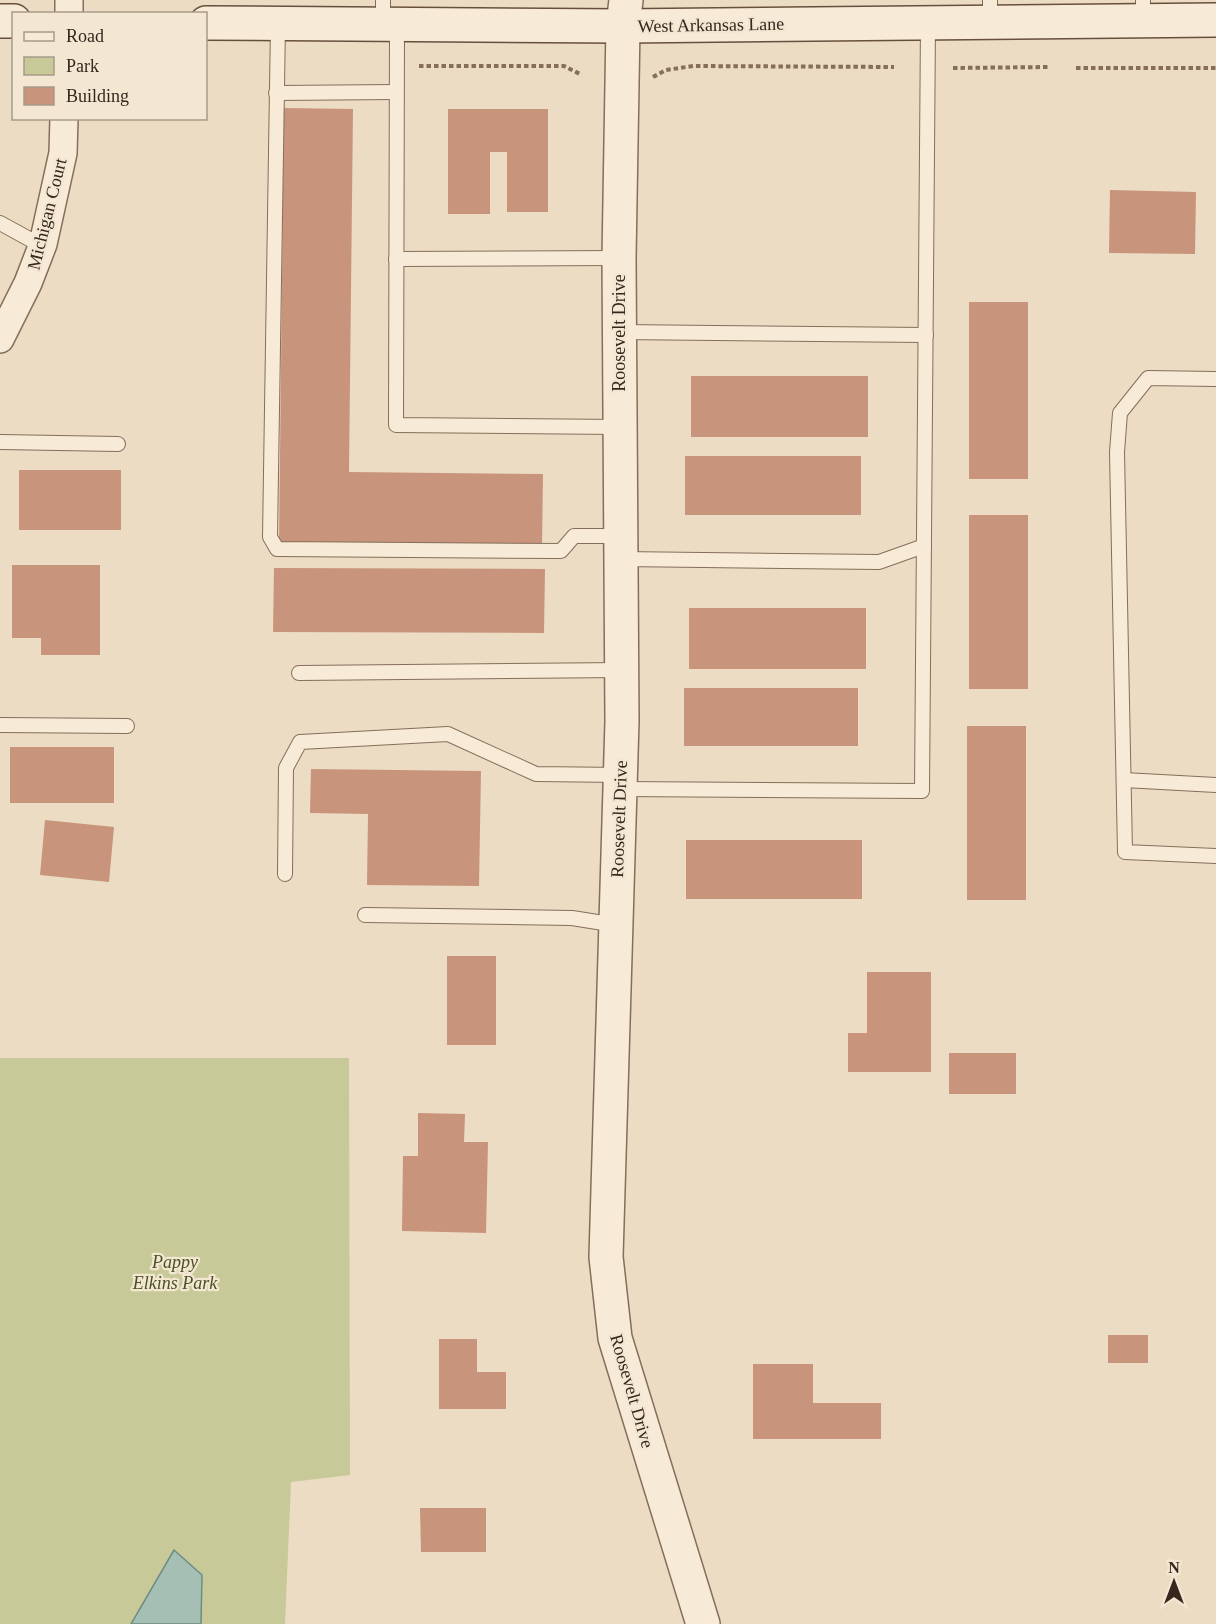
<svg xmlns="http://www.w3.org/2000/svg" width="1216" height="1624" font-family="Georgia,serif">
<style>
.green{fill:#c8c998}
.water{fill:#a5bfb5;stroke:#6d8c82;stroke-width:1.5}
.building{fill:#c8947b}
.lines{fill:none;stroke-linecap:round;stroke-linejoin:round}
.service-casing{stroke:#856e5b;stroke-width:16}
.minor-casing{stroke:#856e5b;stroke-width:30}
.tertiary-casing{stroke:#856e5b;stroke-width:36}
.secondary-casing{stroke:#674f3e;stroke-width:36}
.path{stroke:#856e5b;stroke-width:4;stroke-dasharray:4.5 3;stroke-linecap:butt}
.service{stroke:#f7ead6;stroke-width:14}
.minor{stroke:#f7ead6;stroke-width:27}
.tertiary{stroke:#f7ead6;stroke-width:33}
.secondary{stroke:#f7ead6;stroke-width:33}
.labels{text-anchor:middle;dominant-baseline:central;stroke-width:4.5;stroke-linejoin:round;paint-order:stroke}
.street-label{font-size:18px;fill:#36271e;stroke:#f3e7d2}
.park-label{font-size:18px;font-style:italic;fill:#4a5126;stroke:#f3e7d2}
</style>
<rect width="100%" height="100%" fill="#ecdcc3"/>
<path class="green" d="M0,1058H349L350,1475L291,1482L285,1624H0Z"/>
<path class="water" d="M174,1550L202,1575L201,1624H131Z"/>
<g class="building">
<path d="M284,108L353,109L349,472L543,474L542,546L279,543Z"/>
<path d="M448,109H548V212H507V152H490V214H448Z"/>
<path d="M1110,190L1196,192L1195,254L1109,253Z"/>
<rect x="969" y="302" width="59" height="177"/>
<rect x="691" y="376" width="177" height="61"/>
<rect x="685" y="456" width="176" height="59"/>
<rect x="19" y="470" width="102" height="60"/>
<rect x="969" y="515" width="59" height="174"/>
<path d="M12,565H100V655H41V638H12Z"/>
<path d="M274,568L545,569L544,633L273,632Z"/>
<rect x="689" y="608" width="177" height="61"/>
<rect x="684" y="688" width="174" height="58"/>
<rect x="967" y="726" width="59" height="174"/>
<rect x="10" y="747" width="104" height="56"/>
<path d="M311,769L481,771L479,886L367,885L368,814L310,813Z"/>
<path d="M45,820L114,827L109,882L40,875Z"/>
<rect x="686" y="840" width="176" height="59"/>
<rect x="447" y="956" width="49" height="89"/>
<path d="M867,972H931V1072H848V1033H867Z"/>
<rect x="949" y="1053" width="67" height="41"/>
<path d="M418,1113L465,1114L464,1142H488L486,1233L402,1231L403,1156H418Z"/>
<rect x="1108" y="1335" width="40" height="28"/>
<path d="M439,1339H477V1372H506V1409H439Z"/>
<path d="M753,1364H813V1403H881V1439H753Z"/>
<path d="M420,1508H486V1552H421Z"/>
</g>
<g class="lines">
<defs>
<g id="service">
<path d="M990,0V23"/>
<path d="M1143,21V0"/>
<path d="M278,24L270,537L277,549L561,551L574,536H621"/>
<path d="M383,24V0"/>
<path d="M397,25L396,425L620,427"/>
<path d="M276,93L396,92"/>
<path d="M0,223L42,246"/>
<path d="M396,259L619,258"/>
<path d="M619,332L926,335"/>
<path d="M1216,379L1148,378L1120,413L1117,452L1125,852L1216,856"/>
<path d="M0,442L118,444"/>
<path d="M621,559L879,562L924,546"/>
<path d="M299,673L622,670"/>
<path d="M0,725L127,726"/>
<path d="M1124,780L1216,785"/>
<path d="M620,789L922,791L928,23"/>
<path d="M285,874L286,768L300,742L448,734L536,774L621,775"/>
<path d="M365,915L572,918L616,925"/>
</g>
<g id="minor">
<path d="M69,0V14"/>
<path d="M0,339L28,283L43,244L63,153L64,118"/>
</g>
<path id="tertiary" d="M626,0L623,26L619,258L622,721L606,1257L615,1338L703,1624"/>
<g id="secondary">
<path d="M0,21H14"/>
<path d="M206,23L623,26L1216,20"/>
</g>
</defs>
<use href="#service" class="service-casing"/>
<use href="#minor" class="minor-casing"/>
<use href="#tertiary" class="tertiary-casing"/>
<use href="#secondary" class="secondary-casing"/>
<g class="path">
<path d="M419,66H564L582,75"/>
<path d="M953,68L1049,67"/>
<path d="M1076,68H1216"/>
<path d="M653,77L666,70L693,66L894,67"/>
</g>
<use href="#service" class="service"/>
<use href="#minor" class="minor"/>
<use href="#tertiary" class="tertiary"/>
<use href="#secondary" class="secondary"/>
</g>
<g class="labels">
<g class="street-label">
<text transform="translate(711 25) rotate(-1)">West Arkansas Lane</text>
<text transform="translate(47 214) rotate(-76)">Michigan Court</text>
<text transform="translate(619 333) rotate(-90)">Roosevelt Drive</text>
<text transform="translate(619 819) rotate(-88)">Roosevelt Drive</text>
<text transform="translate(632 1391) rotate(74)">Roosevelt Drive</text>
</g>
<g class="park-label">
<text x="175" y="1262">Pappy<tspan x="175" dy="21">Elkins Park</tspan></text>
</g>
</g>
<rect x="12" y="12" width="195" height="108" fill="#f3e7d2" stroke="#a79a8a" stroke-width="1.5"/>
<rect x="24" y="32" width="30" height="9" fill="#f7ead6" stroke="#a79a8a" stroke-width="1.5"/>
<text x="66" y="42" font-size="18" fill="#36271e">Road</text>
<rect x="24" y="57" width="30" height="18" fill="#c8c998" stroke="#a79a8a" stroke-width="1.5"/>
<text x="66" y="72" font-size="18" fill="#36271e">Park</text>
<rect x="24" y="87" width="30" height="18" fill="#c8947b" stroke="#a79a8a" stroke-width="1.5"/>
<text x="66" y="102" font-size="18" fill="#36271e">Building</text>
<g transform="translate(1174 1582)" stroke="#f3e7d2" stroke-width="4.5" paint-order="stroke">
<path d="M0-4.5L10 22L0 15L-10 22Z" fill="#36271e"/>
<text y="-9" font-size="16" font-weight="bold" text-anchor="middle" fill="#36271e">N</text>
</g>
</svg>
